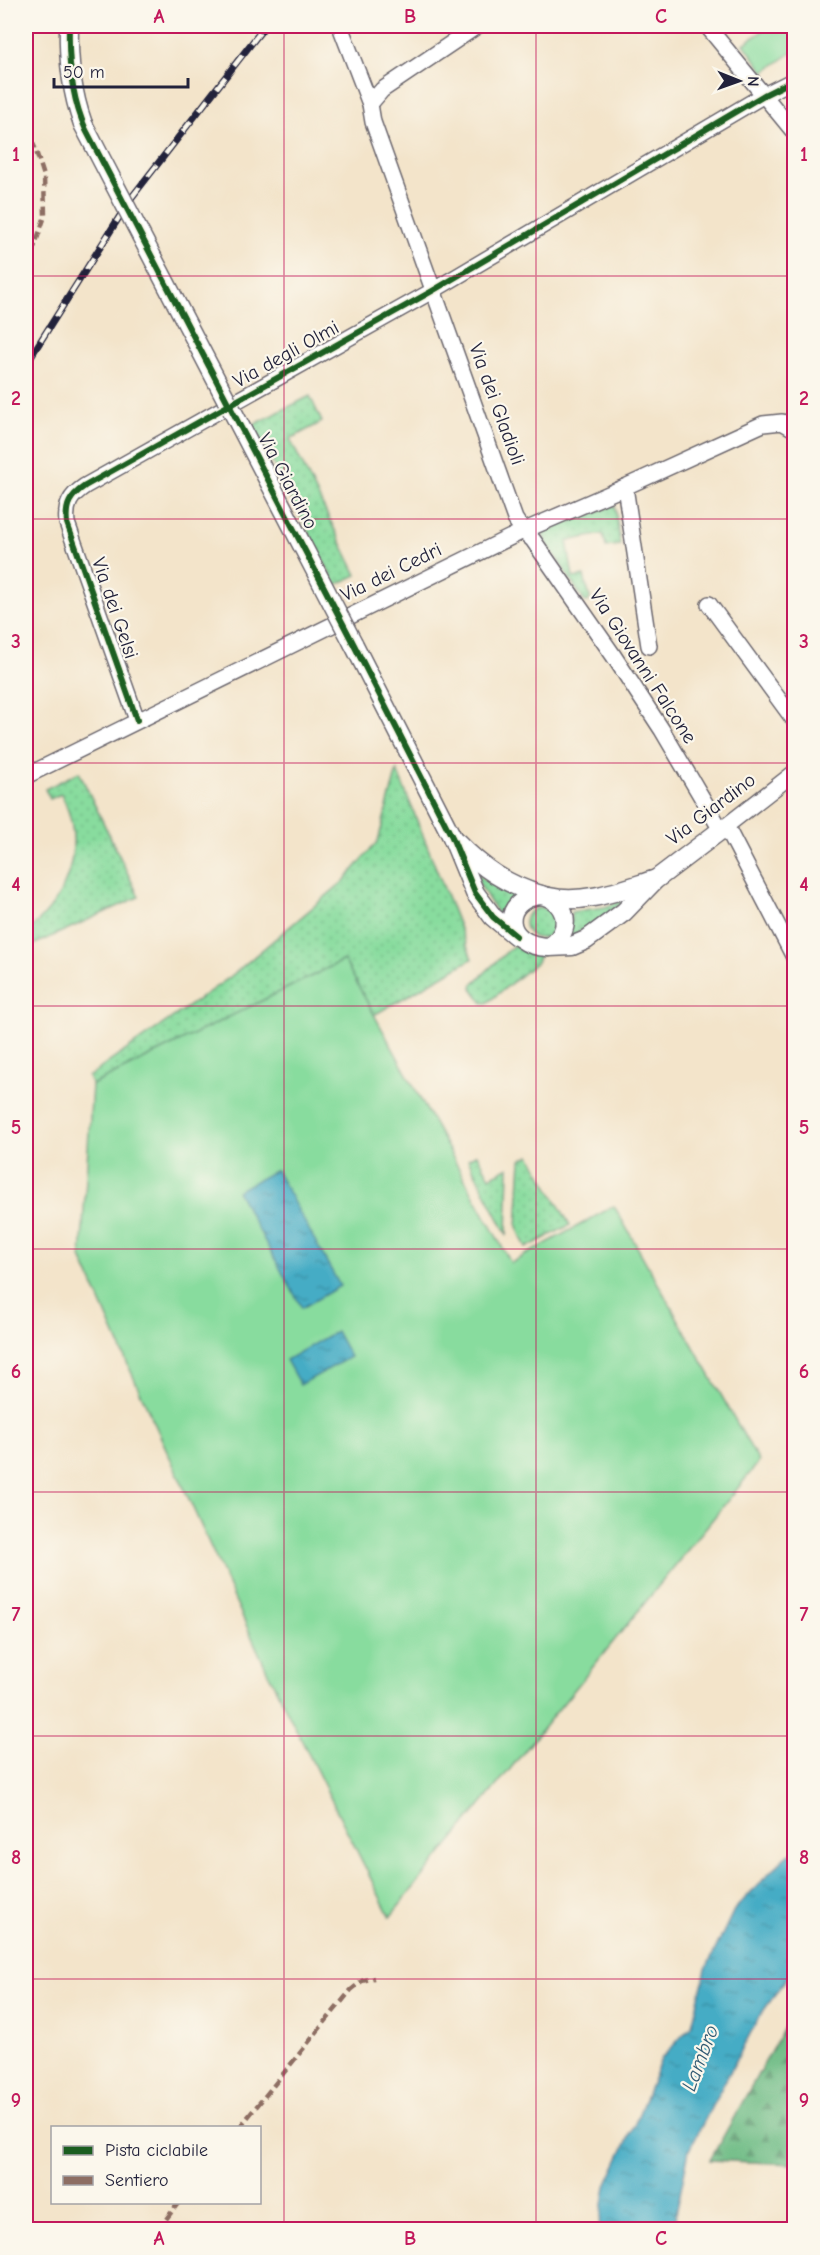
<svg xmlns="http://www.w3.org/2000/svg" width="820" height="2255" font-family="'Comic Neue',sans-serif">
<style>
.green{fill:url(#green-dots);stroke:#557f6c;stroke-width:1.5}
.forest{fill:url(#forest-firs);stroke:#486f60;stroke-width:1.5}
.pitch{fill:#88dc9e;stroke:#557f6c;stroke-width:1.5}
.water{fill:url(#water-ripples);stroke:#346780;stroke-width:1.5}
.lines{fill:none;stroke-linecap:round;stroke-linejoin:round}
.minor-casing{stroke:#6b666d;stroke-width:18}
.tertiary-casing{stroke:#6b666d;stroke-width:21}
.minor{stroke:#fff;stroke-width:15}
.tertiary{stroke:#fff;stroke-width:18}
.rail-casing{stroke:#22223b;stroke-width:7}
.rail{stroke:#fbf7ec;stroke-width:4.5;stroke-dasharray:14;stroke-linecap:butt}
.tertiary-bridge-casing{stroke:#6b666d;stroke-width:21;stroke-linecap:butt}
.tertiary-bridge{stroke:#fff;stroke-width:18}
.quiet{stroke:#8d6e63;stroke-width:4.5;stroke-dasharray:9 4.5;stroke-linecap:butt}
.cycleway-casing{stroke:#fbf7ec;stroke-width:10}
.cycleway{stroke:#1b5e20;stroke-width:6}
.grid{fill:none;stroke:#c2185b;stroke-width:1.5;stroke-opacity:0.55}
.labels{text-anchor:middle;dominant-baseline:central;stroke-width:4.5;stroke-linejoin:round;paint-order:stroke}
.street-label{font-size:20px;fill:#22223b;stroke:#fbf7ec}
.water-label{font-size:21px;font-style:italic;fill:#305972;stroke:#fbf7ec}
.neatline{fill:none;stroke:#c2185b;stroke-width:2}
.grid-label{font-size:20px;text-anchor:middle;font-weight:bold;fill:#c2185b}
</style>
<defs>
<pattern id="green-dots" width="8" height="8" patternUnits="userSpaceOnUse" patternTransform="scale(1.5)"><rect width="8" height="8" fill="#88dc9e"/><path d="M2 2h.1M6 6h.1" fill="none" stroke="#75bc89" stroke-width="1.8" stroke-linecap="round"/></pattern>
<pattern id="forest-firs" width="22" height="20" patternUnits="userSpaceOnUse" patternTransform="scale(1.5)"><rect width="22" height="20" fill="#6ebc85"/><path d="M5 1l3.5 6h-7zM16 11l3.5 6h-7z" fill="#5a986e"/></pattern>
<pattern id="water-ripples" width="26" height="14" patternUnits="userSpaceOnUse" patternTransform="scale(1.5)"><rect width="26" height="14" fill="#45acc5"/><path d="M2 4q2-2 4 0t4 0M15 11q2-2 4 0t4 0" fill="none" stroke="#398ca1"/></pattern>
</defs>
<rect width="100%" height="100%" fill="#fbf7ec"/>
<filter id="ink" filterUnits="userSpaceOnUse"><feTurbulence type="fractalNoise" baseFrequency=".0167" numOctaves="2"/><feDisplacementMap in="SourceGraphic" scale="12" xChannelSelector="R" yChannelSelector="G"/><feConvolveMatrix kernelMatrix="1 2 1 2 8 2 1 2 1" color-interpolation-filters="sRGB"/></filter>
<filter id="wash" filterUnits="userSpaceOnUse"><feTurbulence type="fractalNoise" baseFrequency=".008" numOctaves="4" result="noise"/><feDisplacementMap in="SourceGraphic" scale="24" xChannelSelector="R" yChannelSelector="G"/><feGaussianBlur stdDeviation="1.35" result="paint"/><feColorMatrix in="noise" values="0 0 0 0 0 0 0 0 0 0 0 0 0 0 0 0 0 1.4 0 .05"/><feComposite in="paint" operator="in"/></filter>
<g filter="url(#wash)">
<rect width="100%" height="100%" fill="#f3e4ca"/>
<g class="green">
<path d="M310,396L322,422L290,439L357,575L336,585L253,425Z"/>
<path d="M615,505L620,545L606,547L603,534L567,541L573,578L584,576L590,598L588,602L584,601L547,543L543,536L544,531Z"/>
<path d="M397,770L472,959L374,1015L344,960L92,1085L88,1077L230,977L344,881L378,841Z"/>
<path d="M79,772L139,897L26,948V932C69,899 87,844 61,794L50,799L45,789Z"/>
<path d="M468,865L485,880L515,896L501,920Z"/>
<path d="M623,900H626C608,913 591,930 570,935L571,912L605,907Z"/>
<circle cx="540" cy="923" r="15"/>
<path d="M514,945L529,953L540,955L537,962L487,1003H483L472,988L473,984Z"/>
<path d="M477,1154L490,1177L509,1167L507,1235L468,1159Z"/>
<path d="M530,1155L570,1225L526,1248L517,1227L521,1160Z"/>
</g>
<path class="forest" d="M794,2010V2164L710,2160Z"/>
<g class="pitch">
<path d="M770,26H794V51L764,72L744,44Z"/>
<path d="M344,960L511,1263L614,1206L759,1462L390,1917L269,1675L132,1374L81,1257L92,1085Z"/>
</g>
<g class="water">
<path d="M276,1170L340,1286L302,1308L237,1191Z"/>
<path d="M336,1331L350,1357L300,1385L286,1360Z"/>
<path d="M794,1851V1968L759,2017L689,2150L673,2229H599L606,2186L634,2126L661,2059L692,2025L706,1969L734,1910L784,1858Z"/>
</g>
</g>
<g filter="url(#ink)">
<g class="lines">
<defs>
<g id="minor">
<path d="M340,26L370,104L373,122L515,519L523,531L533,540L613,655L662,730L721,830L794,773"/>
<path d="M707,26L794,132"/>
<path d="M370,104L382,90L477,26"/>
<path d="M625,487L649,646"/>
<path d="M709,604L794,720"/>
<path d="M137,720L67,523C65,505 70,496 85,486L434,290L764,95L794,80"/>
<path d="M26,776L523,531L625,487L763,424L782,422L794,429"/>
<path d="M726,826L794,957"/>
</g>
<g id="tertiary">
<path d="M69,26C68,60 71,91 83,124"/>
<path d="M353,643L452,837L475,893L493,917L516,936"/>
<path d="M457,842C482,868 507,885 541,895"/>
<path d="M541,895C569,901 573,933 549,947C500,946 501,898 541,895Z"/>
<path d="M549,897C583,905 621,890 653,880"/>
<path d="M549,947L572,946L586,940L624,912L655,880L721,830"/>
</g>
</defs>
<use href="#minor" class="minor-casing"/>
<use href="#tertiary" class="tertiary-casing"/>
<use href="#minor" class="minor"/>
<use href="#tertiary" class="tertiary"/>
<defs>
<path id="rail" d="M26,364L132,197L265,26"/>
</defs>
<use href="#rail" class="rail-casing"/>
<use href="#rail" class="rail"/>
<defs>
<path id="tertiary-bridge" d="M83,124L353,643"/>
</defs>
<use href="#tertiary-bridge" class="tertiary-bridge-casing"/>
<use href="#tertiary-bridge" class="tertiary-bridge"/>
<g class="quiet">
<path d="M26,128L35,148L44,176L45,216L30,259L26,264"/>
<path d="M239,2128L351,1990L362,1981L374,1978"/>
<path d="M158,2230L179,2202"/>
</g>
<defs>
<g id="cycleway">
<path d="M69,26C68,62 71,97 86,130L353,643L452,837L475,893L493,917L516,936"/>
<path d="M137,720L67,523C65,505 70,496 85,486L434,290L764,95L794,80"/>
</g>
</defs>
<use href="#cycleway" class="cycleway-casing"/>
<use href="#cycleway" class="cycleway"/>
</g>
</g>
<path class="grid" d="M284,26V2230M536,26V2230M26,276H794M26,519H794M26,763H794M26,1006H794M26,1249H794M26,1492H794M26,1736H794M26,1979H794"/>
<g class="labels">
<g class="street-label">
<text transform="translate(286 354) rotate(-29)">Via degli Olmi</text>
<text transform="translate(497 404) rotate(70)">Via dei Gladioli</text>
<text transform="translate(288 481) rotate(62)">Via Giardino</text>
<text transform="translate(391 572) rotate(-26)">Via dei Cedri</text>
<text transform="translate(115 608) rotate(71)">Via dei Gelsi</text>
<text transform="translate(643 666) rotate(57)">Via Giovanni Falcone</text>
<text transform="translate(711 809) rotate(-37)">Via Giardino</text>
</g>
<g class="water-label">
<text transform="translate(700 2058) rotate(-69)">Lambro</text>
</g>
</g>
<rect width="820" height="2255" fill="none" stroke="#fbf7ec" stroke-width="66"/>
<rect x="51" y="2126" width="210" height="78" fill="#fbf7ec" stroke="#a4a2a5" stroke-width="1.5"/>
<rect x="63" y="2146" width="30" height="9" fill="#1b5e20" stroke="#a4a2a5" stroke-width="1.5"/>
<text x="105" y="2156" font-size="18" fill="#22223b">Pista ciclabile</text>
<rect x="63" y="2176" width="30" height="9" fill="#8d6e63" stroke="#a4a2a5" stroke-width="1.5"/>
<text x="105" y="2186" font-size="18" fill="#22223b">Sentiero</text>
<g transform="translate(739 81) rotate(91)" stroke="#fbf7ec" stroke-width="4.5" paint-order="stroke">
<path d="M0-4.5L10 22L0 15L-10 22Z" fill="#22223b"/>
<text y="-9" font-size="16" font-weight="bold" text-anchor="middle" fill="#22223b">N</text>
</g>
<path d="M54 78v9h134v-9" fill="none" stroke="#22223b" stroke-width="3"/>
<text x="63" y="78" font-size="18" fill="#22223b" stroke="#fbf7ec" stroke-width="4.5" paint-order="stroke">50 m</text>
<rect x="33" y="33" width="754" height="2189" class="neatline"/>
<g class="grid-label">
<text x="159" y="23">A</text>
<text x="410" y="23">B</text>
<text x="661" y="23">C</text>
<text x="16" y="161">1</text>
<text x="804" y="161">1</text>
<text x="16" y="405">2</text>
<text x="804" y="405">2</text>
<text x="16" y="648">3</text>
<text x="804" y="648">3</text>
<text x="16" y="891">4</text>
<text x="804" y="891">4</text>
<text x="16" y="1134">5</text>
<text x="804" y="1134">5</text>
<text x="16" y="1378">6</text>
<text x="804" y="1378">6</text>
<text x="16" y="1621">7</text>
<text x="804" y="1621">7</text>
<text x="16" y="1864">8</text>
<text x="804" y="1864">8</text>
<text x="16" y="2107">9</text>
<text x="804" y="2107">9</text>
<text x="159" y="2245">A</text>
<text x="410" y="2245">B</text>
<text x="661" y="2245">C</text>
</g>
</svg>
